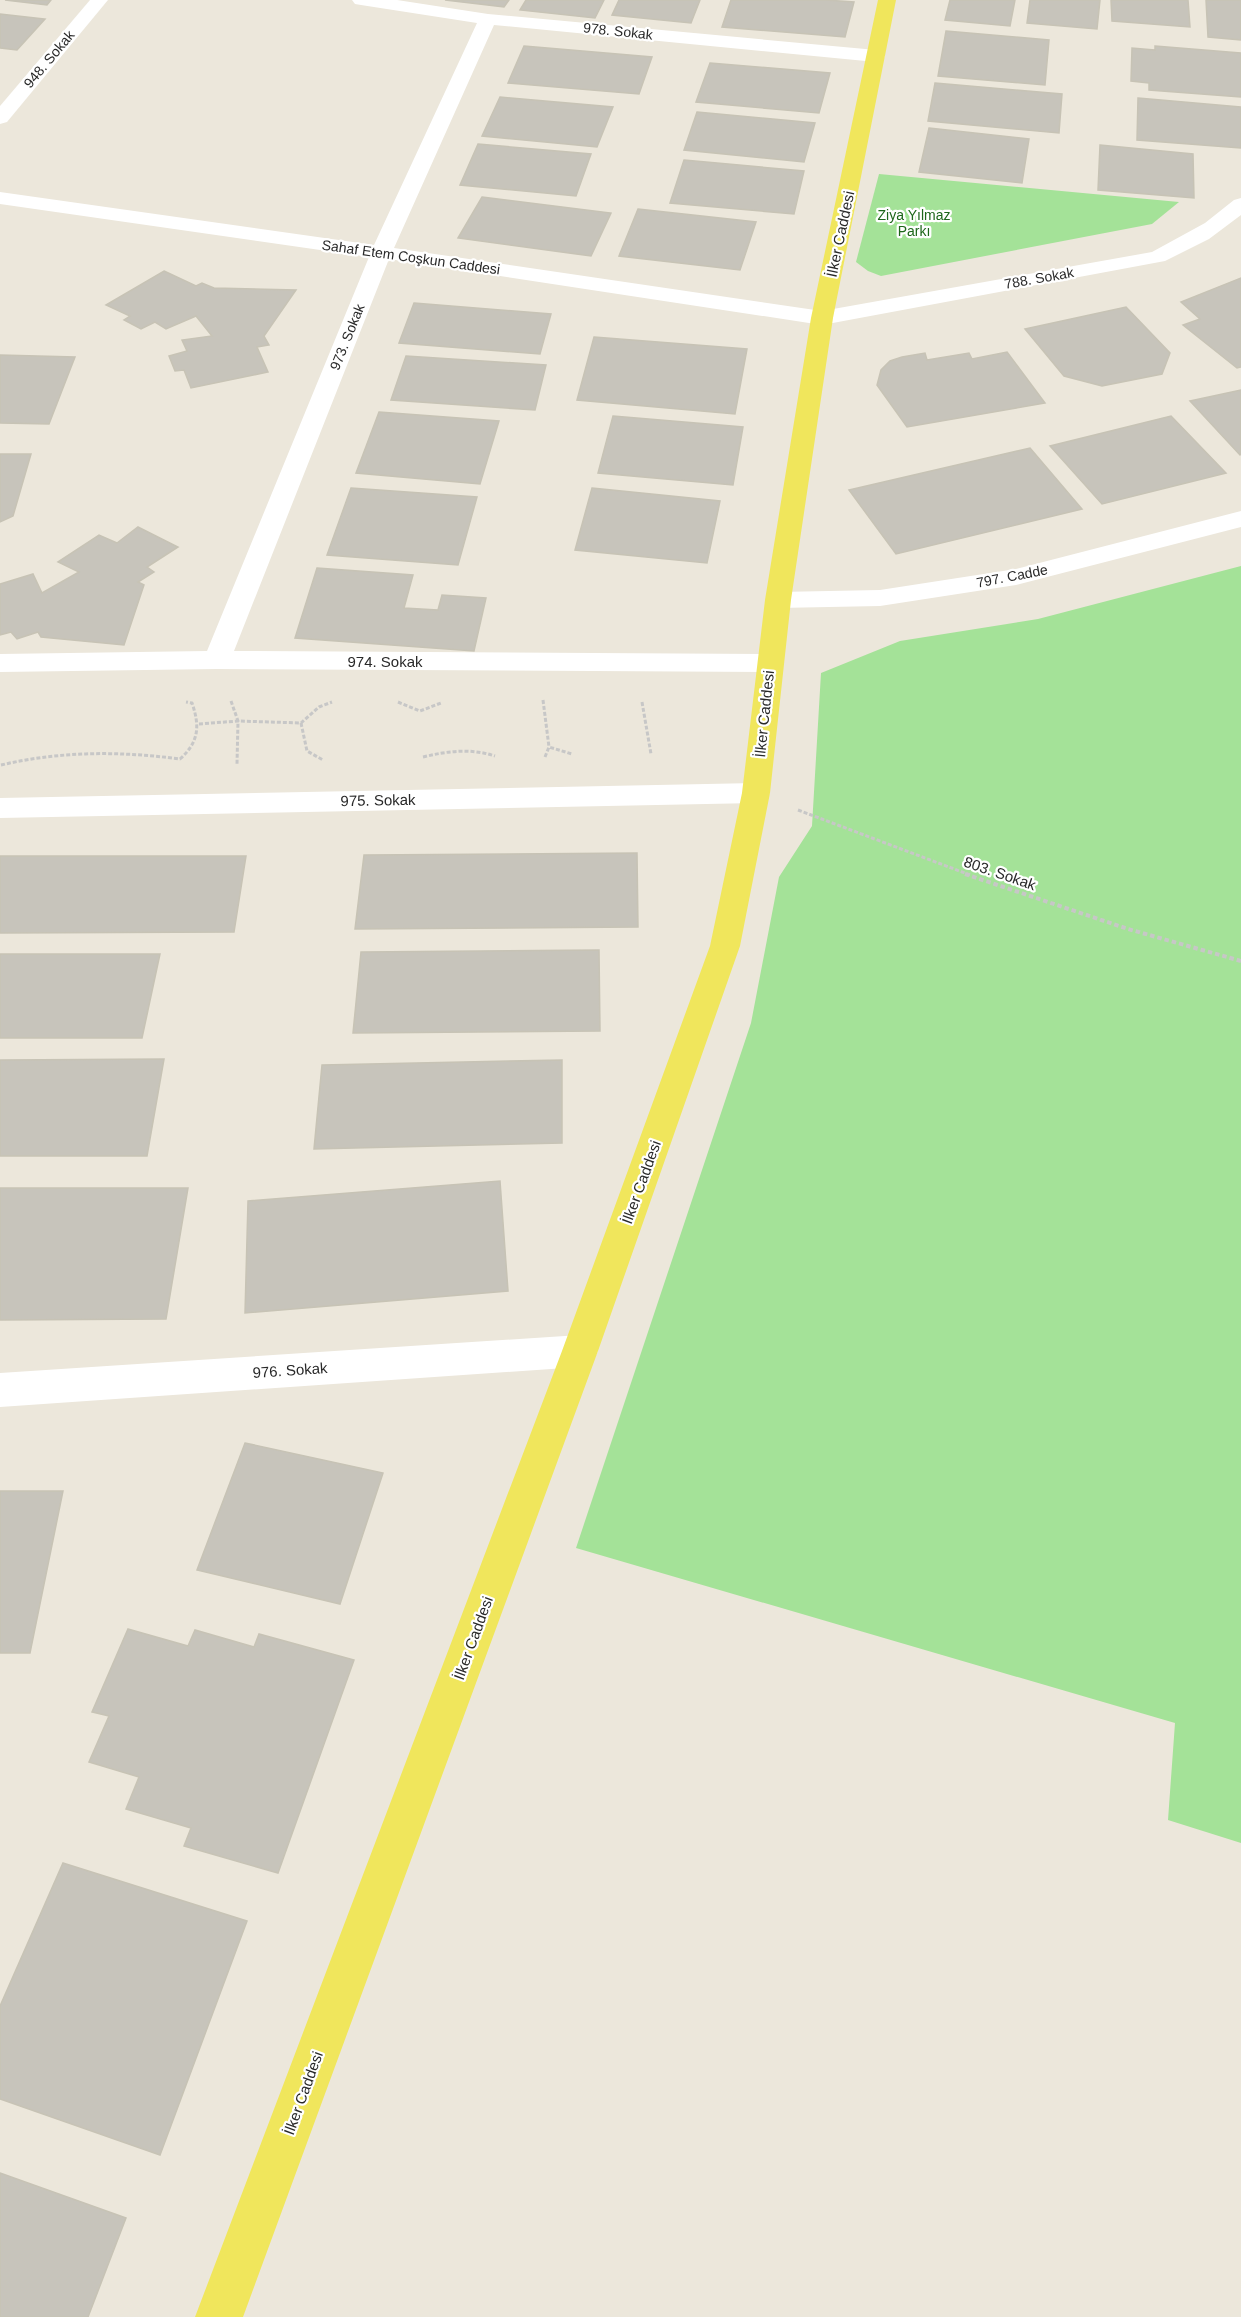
<svg xmlns="http://www.w3.org/2000/svg" width="1241" height="2317" font-family="Helvetica,sans-serif">
<style>
.green{fill:#a4e298}
.building{fill:#c7c4bb;stroke:#c7c3b5;stroke-width:1.5}
.lines{fill:none;stroke-linecap:round;stroke-linejoin:round}
.path-far1{stroke:#c7c7c7;stroke-width:3;stroke-dasharray:4 2;stroke-linecap:butt}
.path{stroke:#c7c7c7;stroke-width:4;stroke-dasharray:4.5 3;stroke-linecap:butt}
.minor{fill:#fff;fill-rule:evenodd}
.major{fill:#f0e65c;fill-rule:evenodd}
.labels{text-anchor:middle;dominant-baseline:central;stroke-width:4.5;stroke-linejoin:round;paint-order:stroke}
.far-street-label{font-size:14px;fill:#292929;stroke:#fff}
.far-park-label{font-size:14px;fill:#1d661a;stroke:#fff}
.street-label{font-size:15px;fill:#292929;stroke:#fff}
</style>
<rect width="100%" height="100%" fill="#ece7db"/>
<g class="green">
<path d="M879,174L1179,202L1152,224L881,276L868,271L856,262Z"/>
<path d="M1241,566V1843L1168,1820L1175,1723L576,1548L751,1023L779,877L812,826L821,673L900,641L1038,619Z"/>
</g>
<g class="building">
<path d="M5,0H51L47,5Z"/>
<path d="M445,0H509L504,7Z"/>
<path d="M526,0H604L595,18L520,10Z"/>
<path d="M619,0H700L691,23L612,15Z"/>
<path d="M731,0H826L854,2L845,37L722,27Z"/>
<path d="M950,0H1015L1010,26L945,20Z"/>
<path d="M1030,0H1100L1097,29L1027,23Z"/>
<path d="M1111,0H1188L1190,27L1112,21Z"/>
<path d="M1206,0H1241V40L1208,37Z"/>
<path d="M0,14L45,19L17,50L0,48Z"/>
<path d="M946,31L1049,40L1045,85L938,76Z"/>
<path d="M524,46L652,57L639,94L508,83Z"/>
<path d="M1155,46L1241,53V97L1149,90V83L1131,81L1132,48L1155,50Z"/>
<path d="M710,63L830,73L819,113L696,102Z"/>
<path d="M935,83L1062,94L1059,133L928,121Z"/>
<path d="M500,97L613,107L597,147L482,136Z"/>
<path d="M1138,98L1241,107V148L1137,140Z"/>
<path d="M697,112L815,123L804,162L684,150Z"/>
<path d="M929,128L1029,139L1022,183L919,172Z"/>
<path d="M478,144L591,154L576,196L460,185Z"/>
<path d="M1100,145L1193,154L1194,198L1098,190Z"/>
<path d="M684,160L804,171L794,214L670,203Z"/>
<path d="M482,197L611,213L591,256L458,238Z"/>
<path d="M638,209L756,222L740,270L619,256Z"/>
<path d="M164,271L196,286L202,283L214,288L296,290L264,336L269,345L257,347L268,372L191,388L184,370L175,371L169,356L187,351L182,340L212,336L196,316L166,329L155,322L141,329L124,320L130,316L106,305Z"/>
<path d="M1241,278V367L1237,368L1183,325L1200,319L1181,302Z"/>
<path d="M414,303L551,314L540,354L399,343Z"/>
<path d="M1126,307L1170,353L1162,374L1102,386L1064,376L1025,329Z"/>
<path d="M594,337L747,349L735,414L577,400Z"/>
<path d="M1007,352L1045,403L907,427L877,385L881,370L890,361L902,357L925,353L927,360L969,353L972,359Z"/>
<path d="M0,355L75,357L49,424L0,423Z"/>
<path d="M406,356L546,365L535,410L391,400Z"/>
<path d="M1241,390V454L1240,455L1190,401Z"/>
<path d="M379,412L499,421L480,484L356,473Z"/>
<path d="M613,416L743,427L733,485L598,473Z"/>
<path d="M1171,416L1226,473L1102,504L1050,446Z"/>
<path d="M1030,448L1082,509L896,554L849,490Z"/>
<path d="M0,454H31L13,516L0,522Z"/>
<path d="M351,488L477,497L458,565L327,555Z"/>
<path d="M592,488L720,501L707,563L575,550Z"/>
<path d="M138,527L178,547L147,567L154,572L138,582L144,585L124,645L41,637L38,632L17,639L11,632L0,635V584L33,574L42,593L79,572L58,562L99,535L117,543Z"/>
<path d="M317,568L413,575L404,608L438,610L442,595L486,598L474,651L295,638Z"/>
<path d="M637,853L638,927L355,929L364,855Z"/>
<path d="M0,856H246L234,932L0,933Z"/>
<path d="M599,950L600,1031L353,1033L361,952Z"/>
<path d="M0,954H160L142,1038H0Z"/>
<path d="M164,1059L147,1156H0V1060Z"/>
<path d="M562,1060V1143L314,1149L322,1065Z"/>
<path d="M500,1181L508,1291L245,1313L248,1201Z"/>
<path d="M0,1188H188L166,1319L0,1320Z"/>
<path d="M245,1443L383,1473L340,1604L197,1570Z"/>
<path d="M0,1491H63L30,1653H0Z"/>
<path d="M128,1629L188,1646L195,1630L254,1647L259,1634L354,1660L278,1873L184,1846L191,1828L126,1809L139,1777L89,1762L109,1716L92,1712Z"/>
<path d="M63,1863L247,1921L160,2155L0,2099V2006Z"/>
<path d="M0,2173L126,2218L88,2317H0Z"/>
</g>
<g class="lines">
<g class="path-far1">
<path d="M543,700L549,747"/>
<path d="M231,701L238,721L237,764"/>
<path d="M398,702L420,711L441,703"/>
<path d="M642,702L651,754"/>
<path d="M301,723L307,751L323,760"/>
<path d="M199,724L238,721L301,723L319,707L332,702"/>
<path d="M423,757C448,751 470,748 495,756"/>
<path d="M545,757L549,747L572,754"/>
<path d="M1,765C61,751 119,751 180,759C199,742 200,726 192,703L186,702"/>
<path d="M798,810L970,875"/>
</g>
<path class="path" d="M965,874L1128,929L1241,961"/>
<g class="minor">
<path d="M90,0H108L7,122L0,124V106Z"/>
<path d="M352,0H397L488,14L876,50L883,52L885,56L883,60L876,62L494,25L394,248L822,311L1152,252L1205,223L1234,200L1241,198V215L1209,239L1165,261L822,325L389,259L234,651L770,654L779,657L783,663L779,669L770,672L217,669L0,672V654L207,651L369,257L0,204V192L374,245L477,23L361,5L355,4Z"/>
<path d="M1241,511V527L1016,585L880,606L778,608L769,606L765,600L769,594L778,592L880,590L1016,569Z"/>
<path d="M756,783L766,786L770,793L766,800L756,803L0,818V798Z"/>
<path d="M580,1335L593,1340L598,1351L593,1362L580,1367L0,1407V1373Z"/>
</g>
<path class="major" d="M878,0H896L833,318L791,600L770,793L740,946L598,1351L243,2317H195L562,1351L710,946L742,793L765,600L811,318Z"/>
</g>
<g class="labels">
<g class="far-street-label">
<text transform="translate(618 31) rotate(6)">978. Sokak</text>
<text transform="translate(49 59) rotate(-50)">948. Sokak</text>
<text transform="translate(411 257) rotate(8)">Sahaf Etem Coşkun Caddesi</text>
<text transform="translate(1039 278) rotate(-10)">788. Sokak</text>
<text transform="translate(347 337) rotate(-68)">973. Sokak</text>
<text transform="translate(1012 576) rotate(-11)">797. Cadde</text>
</g>
<g class="far-park-label">
<text x="914" y="215">Ziya Yılmaz<tspan x="914" dy="16">Parkı</tspan></text>
</g>
<g class="street-label">
<text transform="translate(840 234) rotate(-78)">İlker Caddesi</text>
<text x="385" y="661">974. Sokak</text>
<text transform="translate(764 714) rotate(-84)">İlker Caddesi</text>
<text transform="translate(378 800) rotate(-1)">975. Sokak</text>
<text transform="translate(1000 873) rotate(19)">803. Sokak</text>
<text transform="translate(641 1182) rotate(-70)">İlker Caddesi</text>
<text transform="translate(290 1370) rotate(-4)">976. Sokak</text>
<text transform="translate(473 1638) rotate(-70)">İlker Caddesi</text>
<text transform="translate(303 2093) rotate(-70)">İlker Caddesi</text>
</g>
</g>
</svg>
